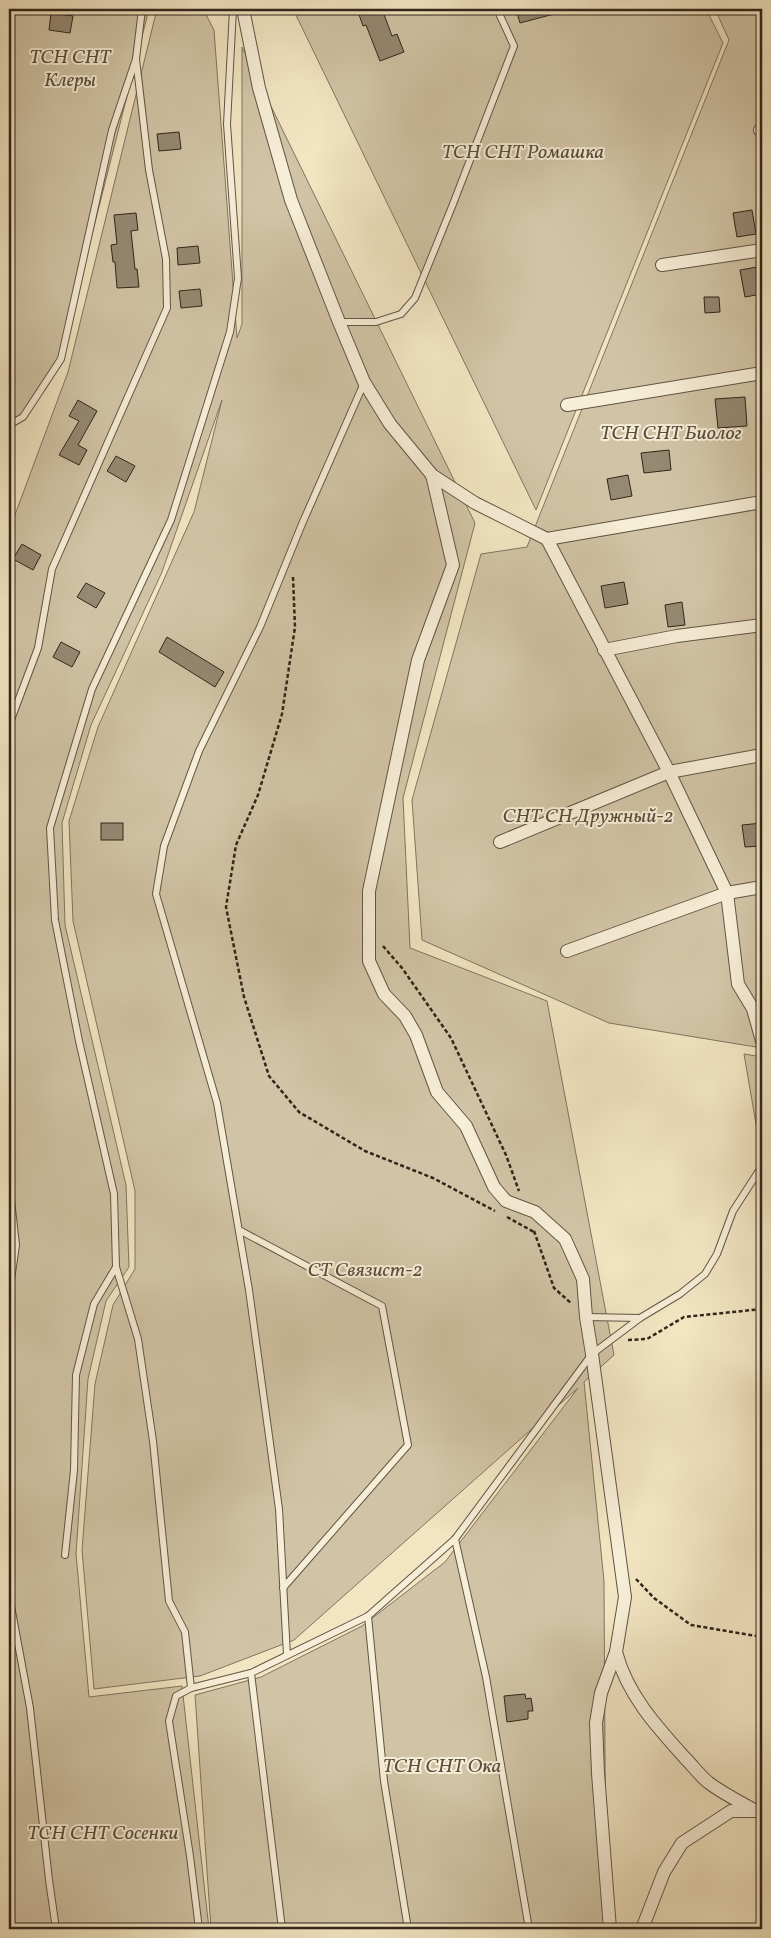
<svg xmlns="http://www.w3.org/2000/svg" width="771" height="1938" font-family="Vollkorn,serif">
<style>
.green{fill:#d1c4a6;stroke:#817460}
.building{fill:#958972;stroke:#31251b}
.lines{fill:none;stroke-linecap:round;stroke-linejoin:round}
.lane-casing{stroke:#615545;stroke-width:8}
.street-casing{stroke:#615545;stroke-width:14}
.path{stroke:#31251b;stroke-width:2.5;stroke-dasharray:4 2.5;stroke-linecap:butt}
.lane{stroke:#f7eed7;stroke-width:6}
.street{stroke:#f7eed7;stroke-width:12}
.labels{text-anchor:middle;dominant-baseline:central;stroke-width:4;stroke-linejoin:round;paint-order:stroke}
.park-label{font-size:20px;font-style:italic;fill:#594d3e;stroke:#f7eed7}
</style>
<rect width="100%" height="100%" fill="#f2e5c2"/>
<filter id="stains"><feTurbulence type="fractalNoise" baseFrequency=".004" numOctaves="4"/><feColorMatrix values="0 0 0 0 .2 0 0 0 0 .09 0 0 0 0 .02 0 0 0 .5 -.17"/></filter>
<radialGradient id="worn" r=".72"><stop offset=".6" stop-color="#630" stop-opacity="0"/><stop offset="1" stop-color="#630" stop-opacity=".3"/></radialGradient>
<g class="green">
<path d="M9,9H149L62,353L23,417L9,426Z"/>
<path d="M157,9H203L214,30L237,338L242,324V47L475,523L403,798L410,948L547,1001L614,1355L584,1382L604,1581L606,1929H211L195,1695L261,1677L362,1626L445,1562L578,1388L294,1640L200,1676L94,1689L82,1550L95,1384L113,1305L135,1269V1191L73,921L69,821L98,727L194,512L222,400L162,572L91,725L62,823L65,925L126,1185L129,1267L106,1301L88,1379L76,1554L89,1697L182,1686L209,1929H9V531L68,372Z"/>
<path d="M293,9H706L723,43L536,510Z"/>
<path d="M715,9H762V1048L609,1023L422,940L412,800L481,554L527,547L729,40Z"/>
<path d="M744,1054L762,1057V1159Z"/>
</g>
<g class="building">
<path d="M357,9H382L392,36L397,34L404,52L380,61L366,25L363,26Z"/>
<path d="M516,9H557L558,13L520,23Z"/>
<path d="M51,13L73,16L70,33L49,30Z"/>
<path d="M179,132L181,149L159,151L157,134Z"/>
<path d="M752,210L756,234L737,237L733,213Z"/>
<path d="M136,213L138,230L131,231L135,269H137L139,287L117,288L115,262H113L111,245L117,244L114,215Z"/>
<path d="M198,246L200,263L178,265L177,248Z"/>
<path d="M757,267L762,294L745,297L740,270Z"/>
<path d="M200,289L202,306L181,308L179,291Z"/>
<path d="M704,297H719L720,312L705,313Z"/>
<path d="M745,397L747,426L718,428L715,399Z"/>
<path d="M78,400L97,411L78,445L87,450L79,465L59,455L79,421L69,416Z"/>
<path d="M669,450L671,470L644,473L641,453Z"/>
<path d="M116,456L135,466L126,482L107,471Z"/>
<path d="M628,475L632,496L611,500L607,479Z"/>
<path d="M22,544L41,555L33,570L13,559Z"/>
<path d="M624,582L628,604L605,608L601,586Z"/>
<path d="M86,583L105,593L96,608L77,597Z"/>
<path d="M682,602L685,625L668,627L665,605Z"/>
<path d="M167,637L224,672L215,687L159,652Z"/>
<path d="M61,642L80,652L72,667L53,657Z"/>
<rect x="101" y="823" width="22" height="17"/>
<path d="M762,823V846L745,847L742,825Z"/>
<path d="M525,1694L526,1699L531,1698L533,1711H528V1719L507,1722L504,1696Z"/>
</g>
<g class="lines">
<defs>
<g id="lane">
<path d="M339,322H376L401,314L415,298L453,204L514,46L497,9"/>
<path d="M9,425L23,417L61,359L112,130L136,59L142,9"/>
<path d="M9,725L38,648L52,569L167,308L166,259L149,170L136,59"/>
<path d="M9,1182L16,1245L9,1294"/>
<path d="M239,1230L382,1306L408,1445L283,1588"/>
<path d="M586,1317L640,1318"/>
<path d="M455,1539L486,1677L529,1929"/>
<path d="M65,1555L74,1470L76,1375L94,1304L116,1267"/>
<path d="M9,1595L30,1708L49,1880L56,1929"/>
<path d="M368,1616L384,1781L408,1929"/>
<path d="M287,1655L279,1509L249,1290L217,1103L156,894L164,846L199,751L260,627L302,524L364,383"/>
<path d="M251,1673L282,1929"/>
<path d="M191,1688L251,1673L368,1616L455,1539L592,1354L640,1318L680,1294L705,1274L717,1254L733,1211L762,1166"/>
<path d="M199,1929L190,1856L169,1721L176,1696L191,1688L185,1632L169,1601L153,1441L138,1339L116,1267L114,1194L79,1041L55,920L50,828L92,689L171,520L230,332L238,278L227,124L233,9"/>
</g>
<g id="street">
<path d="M243,9L259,88L291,200L339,322L364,382L390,424L432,475L475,503L547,539L762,502"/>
<path d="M760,130L762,129"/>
<path d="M662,265L762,250"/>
<path d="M567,405L762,373"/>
<path d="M432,475L453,565L418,660L369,891V961L384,994L405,1016L416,1035L437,1092L466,1126L494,1187L506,1201L535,1212L565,1239L583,1279L586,1317L592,1354L625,1597L616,1652L601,1693L596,1723L598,1773L610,1929"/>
<path d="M547,539L669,772L727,893L738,984L753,1009L762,1041"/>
<path d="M604,650L677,636L762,625"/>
<path d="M500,842L669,772L762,755"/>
<path d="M567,951L727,893L762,887"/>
<path d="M616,1652C627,1694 656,1726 685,1758C693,1766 700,1776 709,1783C724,1794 740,1802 756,1811"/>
<path d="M642,1929L664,1872L682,1843L731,1811H755"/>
</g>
</defs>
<use href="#lane" class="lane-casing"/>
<use href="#street" class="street-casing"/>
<g class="path">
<path d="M293,577L295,627L282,714L258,795L236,845L226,907L244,997L269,1076L299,1112L365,1151L433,1178L495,1211"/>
<path d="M383,946L402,968L451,1038L506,1155L519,1191"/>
<path d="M507,1217L534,1232"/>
<path d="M534,1231L554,1288L572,1304"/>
<path d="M628,1340L647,1339L684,1317L762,1309"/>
<path d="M636,1579L654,1598L691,1625L762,1637"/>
</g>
<use href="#lane" class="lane"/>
<use href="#street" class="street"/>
</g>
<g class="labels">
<g class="park-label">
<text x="70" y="58">ТСН СНТ<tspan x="70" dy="23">Клеры</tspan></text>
<text x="523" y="153">ТСН СНТ Ромашка</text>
<text x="671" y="434">ТСН СНТ Биолог</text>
<text x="588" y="817">СНТ СН Дружный-2</text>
<text x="365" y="1271">СТ Связист-2</text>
<text x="442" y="1767">ТСН СНТ Ока</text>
<text x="103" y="1834">ТСН СНТ Сосенки</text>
</g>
</g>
<rect width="771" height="1938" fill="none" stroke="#f2e5c2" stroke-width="30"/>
<rect x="10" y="10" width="751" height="1918" fill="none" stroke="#31251b" stroke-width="2.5"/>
<rect x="15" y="15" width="741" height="1908" fill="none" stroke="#31251b"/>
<rect width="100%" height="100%" filter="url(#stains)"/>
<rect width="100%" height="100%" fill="url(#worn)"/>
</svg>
